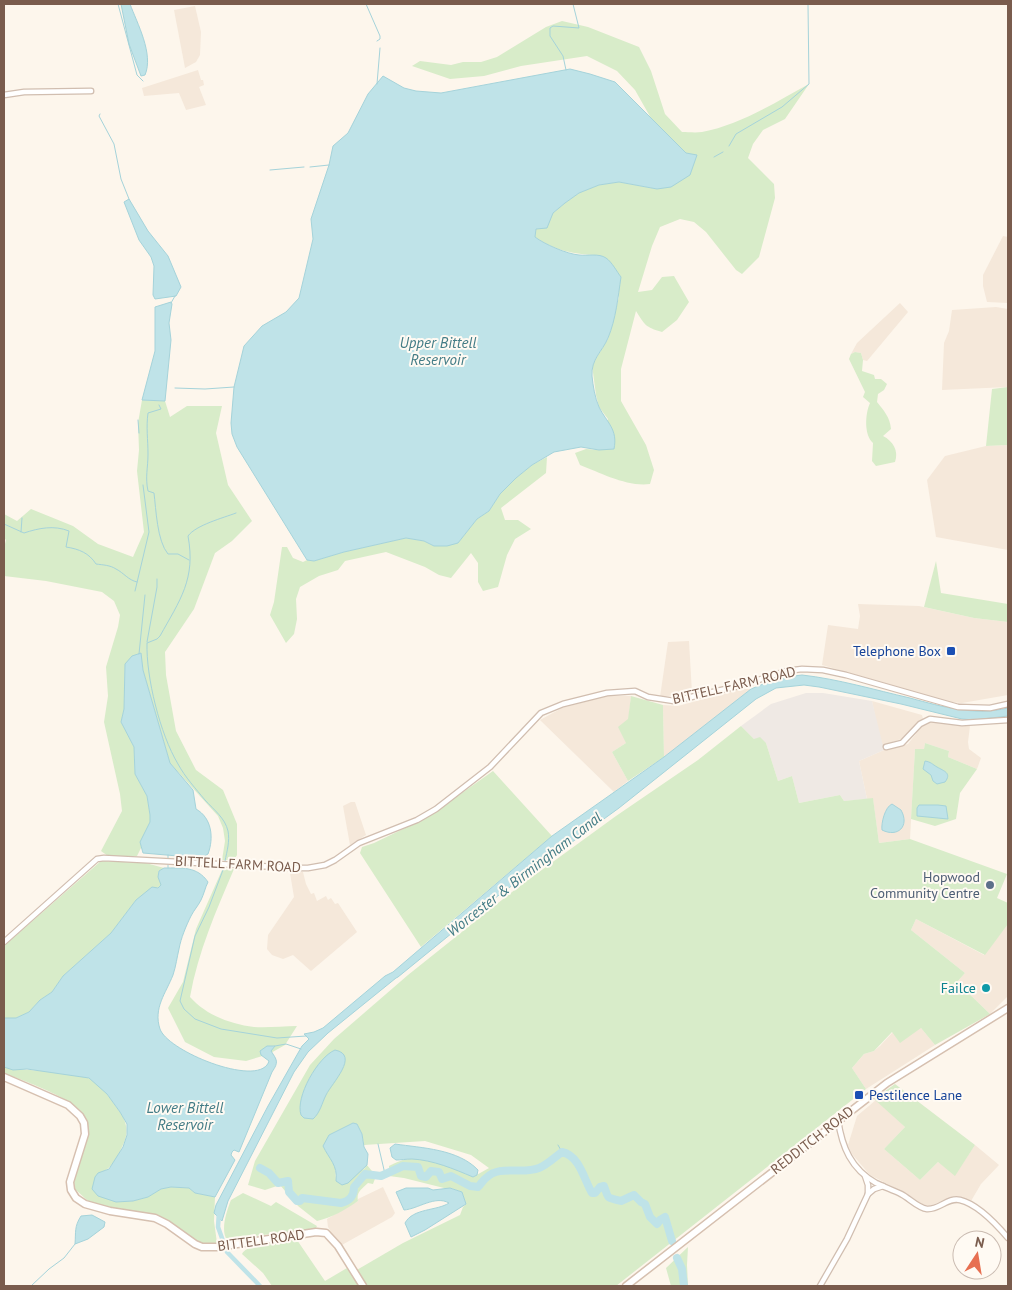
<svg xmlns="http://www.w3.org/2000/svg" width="1012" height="1290" font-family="'PT Sans',sans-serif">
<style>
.residential{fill:#f5e8da}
.industrial{fill:#efe9e4}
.green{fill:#d8ecc9}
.water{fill:#bfe3e8;stroke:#a5d3da}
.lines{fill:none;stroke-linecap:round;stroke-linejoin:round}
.stream{stroke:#a5d3da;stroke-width:1}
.canal{stroke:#bfe3e8;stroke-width:4.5}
.river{stroke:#bfe3e8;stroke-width:8}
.minor-casing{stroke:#d1beb0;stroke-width:7}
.secondary-casing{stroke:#d6c0b0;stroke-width:9}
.minor{stroke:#fff;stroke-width:4.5}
.secondary{stroke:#fff;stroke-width:6}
.transit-dot{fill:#1a4fb4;stroke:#fffaf3;stroke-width:2}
.service-dot{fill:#5c6f8a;stroke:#fffaf3;stroke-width:2}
.culture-dot{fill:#0f9aa8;stroke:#fffaf3;stroke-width:2}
.labels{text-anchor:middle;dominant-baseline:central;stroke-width:4;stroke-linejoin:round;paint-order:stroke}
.transit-label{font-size:14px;fill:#164399;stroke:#fffaf3;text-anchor:end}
.street-label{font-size:14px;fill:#7a5c4d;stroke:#fffaf3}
.service-label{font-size:14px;fill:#4e5e75;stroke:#fffaf3;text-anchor:end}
.culture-label{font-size:14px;fill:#0d838f;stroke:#fffaf3;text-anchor:end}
.water-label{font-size:15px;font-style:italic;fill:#437c86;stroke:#fffaf3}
</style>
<rect width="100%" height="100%" fill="#fdf6ec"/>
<g class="residential">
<path d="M195,6L201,32L200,55L196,62L185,68L174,10Z"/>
<path d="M198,70L201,80H203L204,85L199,87L206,105L186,110L179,93L144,96L142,88Z"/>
<path d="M1003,236L1008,237V303L987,302L983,286V275Z"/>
<path d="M900,303L908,312L867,361L863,360L861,353L855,352L851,354L857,343Z"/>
<path d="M996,307L1008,309V387L942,390L944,343L949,331L952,310Z"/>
<path d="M1008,445V550L936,537L927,480L945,456L986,446Z"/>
<path d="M858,604L919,606L974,618L1008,622V695L962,703L950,702L822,665L828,625L858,629L860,616Z"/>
<path d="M689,641L692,693L660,697L668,642Z"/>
<path d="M741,689H751L664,757L663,705L678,706Z"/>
<path d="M607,696H631L626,743L612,752L628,781L614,792L540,720L562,708Z"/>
<path d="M872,701L922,715L923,719L913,727L901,739L881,746Z"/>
<path d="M931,721L970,726L968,742L969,749L981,758L977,769L948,757L949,751L925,743L924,750L915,749L910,839L879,843L873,799H867L859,761L884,750L908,744L923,725Z"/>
<path d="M351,802H355L366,835L350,845L343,806Z"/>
<path d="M303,872L306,884L311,894L314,893L317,901L326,896L328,900L331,898L335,904L338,903L357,932L311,971L293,955L283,959L272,955L267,949L268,935L294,897L290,873Z"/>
<path d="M916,919L984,955L1008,924V996L990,1014L957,982L965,973L911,930Z"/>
<path d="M921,1028L935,1045L866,1089L852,1068L859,1060L864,1054L874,1051L880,1046L893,1032Z"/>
<path d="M876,1100L905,1127L884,1149L920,1180L938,1162L955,1175L975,1145L999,1165L981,1184L971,1201L955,1196L929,1206L922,1204L901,1191L870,1175L852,1154L848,1145L857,1116Z"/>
<path d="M383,1187L395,1213L392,1217L340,1246L328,1227L327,1219L358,1201V1199Z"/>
</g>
<path class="industrial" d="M806,693H823L872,701L884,750L859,761L867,799L844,801L840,795L799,803L792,776L778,781L766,743L754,739L741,726L771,704Z"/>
<g class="green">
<path d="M562,21L588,27L639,47L651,71L665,114L682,132C688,132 695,133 702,132C740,125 776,102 809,84L785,119L763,130L753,144L748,158L774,184L775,198L759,257L742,274L736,270L706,232L694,222L680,219L660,227L652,246L638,292L652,290L662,277L674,276L689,302L677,320L662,332C645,327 645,325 636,311L621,369V401L646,445L654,470L650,484C627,487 601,473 580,465L575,453L586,449L599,450L608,419L599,407L596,395L592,365L608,339L619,297L598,255C576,255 553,250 535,237L536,229L546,227L553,213L565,203L579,193L599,185L619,182L657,189L686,153L652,120L635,90L617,71L587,56L521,66L484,76L450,79L412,66L420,61L451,65L463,62H481L497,57L546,27Z"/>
<path d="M855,352L861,353L863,360L862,371L874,375L875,379H881L887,384L884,390L878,394L877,402C884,411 890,417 891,429L883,436C893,441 899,451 895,462L876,466L872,461L873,443C864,435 865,414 870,403L863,397L865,392L849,359L851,354Z"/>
<path d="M1008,387V445L986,446L992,389Z"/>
<path d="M142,400L165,401L170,417L187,406H222L216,433L228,485L252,521L232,541L215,553L194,609L165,652L166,675L176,731L196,770L223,790L237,824V855L234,860H222L225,841L223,828L218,816L170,763L143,670L140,653L125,664L124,709L121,722L134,747L135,774L147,796L150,815V822L141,842V848L137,856H108L101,851L122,811L120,794L104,722L108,696L106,667L118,627L120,615L114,601L102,592L46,581L4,576V548L6,540L4,538V514L17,521L31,509L73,526L98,544L133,557L144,532L137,471L139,450L138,423Z"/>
<path d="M547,457L546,473L501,508L505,520H518L531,529L515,539L507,555L498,587L483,591L478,582V563L471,553L451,578L439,575L425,567L386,552L345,561L338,570L319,576L300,587L296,599L297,619L294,634L286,643L270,615L274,602L282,547H287L293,558L303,562L307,560L314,561L344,552L406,538L424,541L434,546L458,543L477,519L489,511L500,494L516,478L532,465Z"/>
<path d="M936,561L941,593L1008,604V622L974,618L924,607Z"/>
<path d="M631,696L663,705L664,757L628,781L612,752L626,743L618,727L628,719Z"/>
<path d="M741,726L754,739L760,737L766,743L778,781L792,776L799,803L840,795L844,801L873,798L879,843L910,839L1007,874L997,898L1008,903V924L985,955L916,919L911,930L965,973L957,982L990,1014L935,1045L921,1028L900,1043L892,1032L874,1051L864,1054L852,1068L866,1089L616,1286H363L355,1271L403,1243L460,1215L463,1207L466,1204L462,1192L451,1188L448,1189L404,1178L389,1176V1166C395,1163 401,1160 408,1159C429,1157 454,1169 473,1177L489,1168L471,1155L425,1141L364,1145L362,1134L357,1124L353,1123L329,1135L335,1165L336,1181L364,1169L367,1165L376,1176L373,1184L368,1183C362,1189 356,1192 358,1201C347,1209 331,1218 317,1221L298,1206L280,1185L265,1190L248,1185L255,1161L310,1065L334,1039L408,975L517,888L616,816L698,760Z"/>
<path d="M925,743L949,751L948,757L977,769L960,793L956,819L935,826L911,819L915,749H924Z"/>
<path d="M493,771L552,836L421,947L360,853L362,847L374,843L428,817Z"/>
<path d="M101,861L146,863L164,868L159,871L158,877L162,885L136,900L111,933L63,976L52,992L40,1000L29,1012L16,1018H4V946Z"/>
<path d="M234,869C216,911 198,952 190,997C206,1015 230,1024 254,1027C268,1028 283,1026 297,1026L285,1045L269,1054L246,1061L214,1057L185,1042L168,1008L183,982L196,929L222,870Z"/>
<path d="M4,1067C13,1070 20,1069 30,1070C45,1071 74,1072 88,1078C100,1083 110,1098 117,1108C127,1121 130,1132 122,1147C118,1156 111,1170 101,1172L116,1202L133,1201L148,1197L161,1189L171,1187L189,1188L195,1193L215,1197L214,1221L217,1243L202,1244L165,1219L147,1213L108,1207L88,1201L75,1189L74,1182C78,1164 90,1141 87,1122C85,1101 23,1081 4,1073Z"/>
<path d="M895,1084L975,1145L955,1176L938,1162L920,1180L884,1149L905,1127L874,1099Z"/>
<path d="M243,1193L271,1206L276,1202L317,1226L316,1228L227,1240C220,1230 227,1210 231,1200Z"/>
<path d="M297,1240L325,1281L347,1268L359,1286H272L263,1273L242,1254C248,1242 284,1242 297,1240Z"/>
<path d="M688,1247L687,1265L688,1286H671L666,1268Z"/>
</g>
<g class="water">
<path d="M121,4H130C137,23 154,54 145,75L141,76L129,44Z"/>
<path d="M570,69L590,74L615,82L686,153L697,155L690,175L671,187L657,189L619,182L599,185L579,193L565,203L553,213L547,228L536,229L535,237C544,244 567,254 579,255C587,256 599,253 606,258C612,262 617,272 621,277C618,297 616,319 608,338C602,352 591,359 592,376C593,386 595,398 599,407C607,423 618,429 614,449L599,450L581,447L554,452L532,465L516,478L500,494L489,511L477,519L458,543L447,546H434L424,541L406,538L344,552L314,561L307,560L237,447L232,434L231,423L234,387L244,346L262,326L286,312L299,298L313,239L311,219L329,165L333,146L348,133L368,94L383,76L404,88L416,91L441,93Z"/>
<path d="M129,199L148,231L168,256L181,287L176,296L155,299L153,295L154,266L151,257L139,240L124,202Z"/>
<path d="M171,302L172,304L169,323L171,340L165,401L142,400L155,351V307Z"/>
<path d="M141,653L143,670L170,763L193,790L196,809C212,818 214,838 208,854L201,858L143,853L140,842L150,822V815L147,796L135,774L134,747L121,722L124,709L125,664L132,656Z"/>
<path d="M802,675C838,679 875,690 910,698C943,707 974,716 1008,708V716L974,720L962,719L901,704L819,687L804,685L776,688L756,699L619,808L495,898L398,977L396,978L328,1033L308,1052L294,1072L228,1201L222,1221L214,1213L216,1205L268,1106L302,1046L309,1039L304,1034L314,1032L323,1028L385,976L393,972L552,836L664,757L751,689L778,678Z"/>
<path d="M925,761C931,762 932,764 937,767C944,771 952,773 945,782L937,784L933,781L931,775L923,769Z"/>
<path d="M892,804L901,810C910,826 898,838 882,830C881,823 885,807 892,804Z"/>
<path d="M919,805H938L946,806L948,819L917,816V808Z"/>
<path d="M164,868C182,868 197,866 208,882C205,888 204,894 201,900C198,906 194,910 191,916C186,926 181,938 179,949C177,957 176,966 173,975C166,993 153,1008 160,1029C168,1052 261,1089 269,1061L261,1055L260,1051L267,1046H275L271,1051C277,1060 279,1062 272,1072L239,1152L234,1150L232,1152L231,1155L235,1160L215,1197L195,1193L189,1188L171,1187L161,1189L148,1197L133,1201L116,1202L98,1196L92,1189L95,1177L98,1173L109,1169L123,1147L127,1135V1124L120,1112L107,1094L89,1078L27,1069L13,1070L4,1067V1018H16L29,1012L40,1000L52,992L63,976L111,933L136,900L152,887L158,888L161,885L158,877L159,871Z"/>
<path d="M335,1050C360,1055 332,1083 326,1095C322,1103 320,1113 313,1119L304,1118L301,1115C295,1097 318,1057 335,1050Z"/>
<path d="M353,1123L357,1124L362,1134L364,1147L368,1154L367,1165L348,1183L342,1185L336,1181C338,1165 329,1159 323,1146L329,1135Z"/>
<path d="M395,1144C422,1148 458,1149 478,1170L477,1175L473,1177C454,1169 433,1160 412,1159C406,1159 401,1160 396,1160L392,1157L390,1148Z"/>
<path d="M406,1188H428L433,1190L450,1188L462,1192L466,1204L425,1230L411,1237L405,1223C413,1208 437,1211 449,1203C435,1195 418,1209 404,1210L396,1192Z"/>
<path d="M92,1215L105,1222L104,1227L88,1239L75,1244C76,1232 74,1227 81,1216Z"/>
</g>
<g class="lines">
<g class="stream">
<path d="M118,4L137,75L143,81"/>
<path d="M366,4L380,36V39L377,41"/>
<path d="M566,70L563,56L550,36V28L553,26L579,28L573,4"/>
<path d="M377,84L380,48"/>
<path d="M100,114L99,116L114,144L121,179L129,199"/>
<path d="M729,146L736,134L782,107L809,84L808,4"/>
<path d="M714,157L723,152"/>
<path d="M310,167L329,165"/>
<path d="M270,170L304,167"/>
<path d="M171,303L175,296"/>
<path d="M175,388L205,389L234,387"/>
<path d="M159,405L161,409L148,413C146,427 148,440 148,454C148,468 145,477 148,491L154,493C156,509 157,541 168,554H178L189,560"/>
<path d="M138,420L139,433"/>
<path d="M4,524L24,533C39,528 54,525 69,531L66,547C79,549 89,553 96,564C103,565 110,565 116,569C124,573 128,580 137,582"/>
<path d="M21,532L22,518"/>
<path d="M135,591L149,532L143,485"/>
<path d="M147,642L157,587V579"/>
<path d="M139,654L145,595"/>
<path d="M168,858V855"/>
<path d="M225,861C227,851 230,841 228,831C225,818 214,810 205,800C196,789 185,777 178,764C160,734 146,677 147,643L157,639L160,636C180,600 196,579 188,536C196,525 223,518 236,513"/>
<path d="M168,868V865"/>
<path d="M223,870L209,907L195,936L180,1001L184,1009L195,1019L221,1029L277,1038L306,1036"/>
<path d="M275,1046L286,1044L301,1049"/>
<path d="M378,1144L385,1174"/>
<path d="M558,1145L562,1152"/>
<path d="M31,1286L49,1269L64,1258L75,1244"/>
</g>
<path class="canal" d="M219,1212L218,1227L227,1252L260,1286"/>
<g class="river">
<path d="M260,1168L269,1173L278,1183L288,1181L289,1192L297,1201H300L302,1198L341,1203C350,1201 354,1196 354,1187L365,1174L381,1176L403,1166L418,1167L421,1176L426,1177L431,1171L439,1172L442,1179L451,1176L470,1186L478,1187C481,1184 483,1180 486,1178C500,1164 521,1175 539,1168C547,1165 555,1157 562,1152C580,1156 584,1180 592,1193H595L600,1187L604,1186C609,1200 606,1197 621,1201L634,1195L641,1202L645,1204L650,1217L657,1224L660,1220L665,1217L672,1241"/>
<path d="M677,1258L682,1269L684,1286"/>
</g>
<defs>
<g id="minor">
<path d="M4,95L24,92L91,91"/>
<path d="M886,747L902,743L920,724L930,719L962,723L1008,720"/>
<path d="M4,942L97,859L104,858L295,868H308L325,865L335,860L359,843L417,820L436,809L490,767L541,713L563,704L607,693L635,691L648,697L674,701L743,685L786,671L802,669L823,670L846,675L958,707L990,708L1008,704"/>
<path d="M838,1120C842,1147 851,1169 876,1183C884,1187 893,1190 901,1194C909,1198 918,1208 927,1209C939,1210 948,1197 960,1200C977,1204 997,1225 1008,1238"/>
<path d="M868,1194L874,1189L883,1186"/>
<path d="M820,1286L847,1239L868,1194V1185L865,1176"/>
</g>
<g id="secondary">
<path d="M4,1077L68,1105L80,1116L84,1123L85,1134L70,1182L71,1190L76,1198L85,1204L110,1211L155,1218L167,1224L195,1244L202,1247H217L316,1232L326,1233L338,1246L363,1286"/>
<path d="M626,1286L887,1083L1008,1008"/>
</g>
</defs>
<use href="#minor" class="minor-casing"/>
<use href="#secondary" class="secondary-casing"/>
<use href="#minor" class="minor"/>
<use href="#secondary" class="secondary"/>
</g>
<g class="transit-dot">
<rect x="946" y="646" width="10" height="10" rx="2.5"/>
<rect x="854" y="1090" width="10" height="10" rx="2.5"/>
</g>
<circle class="service-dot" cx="990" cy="885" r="5"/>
<circle class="culture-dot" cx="986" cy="988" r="5"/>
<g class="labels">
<g class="transit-label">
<text x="941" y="651">Telephone Box</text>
<text x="869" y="1095" text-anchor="start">Pestilence Lane</text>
</g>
<g class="street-label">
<text transform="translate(734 685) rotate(-13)">BITTELL FARM ROAD</text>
<text transform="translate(238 864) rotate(3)">BITTELL FARM ROAD</text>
<text transform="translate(812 1140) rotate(-38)">REDDITCH ROAD</text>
<text transform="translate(261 1240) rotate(-8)">BITTELL ROAD</text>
</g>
<g class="service-label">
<text x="980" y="877">Hopwood<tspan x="980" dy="16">Community Centre</tspan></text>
</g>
<g class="culture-label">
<text x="976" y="988">Failce</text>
</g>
<g class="water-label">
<text x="438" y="342">Upper Bittell<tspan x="438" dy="17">Reservoir</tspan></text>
<text transform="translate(524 874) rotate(-38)">Worcester &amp; Birmingham Canal</text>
<text x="185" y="1107">Lower Bittell<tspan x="185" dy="17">Reservoir</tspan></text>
</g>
</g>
<rect width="1012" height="1290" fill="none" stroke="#7a5c4d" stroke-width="10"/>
<g transform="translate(977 1255) rotate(12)"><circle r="24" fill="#fffaf3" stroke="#cabbb1"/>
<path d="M0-4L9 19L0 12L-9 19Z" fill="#e76f51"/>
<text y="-8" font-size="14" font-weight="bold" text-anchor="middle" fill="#7a5c4d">N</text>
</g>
</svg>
